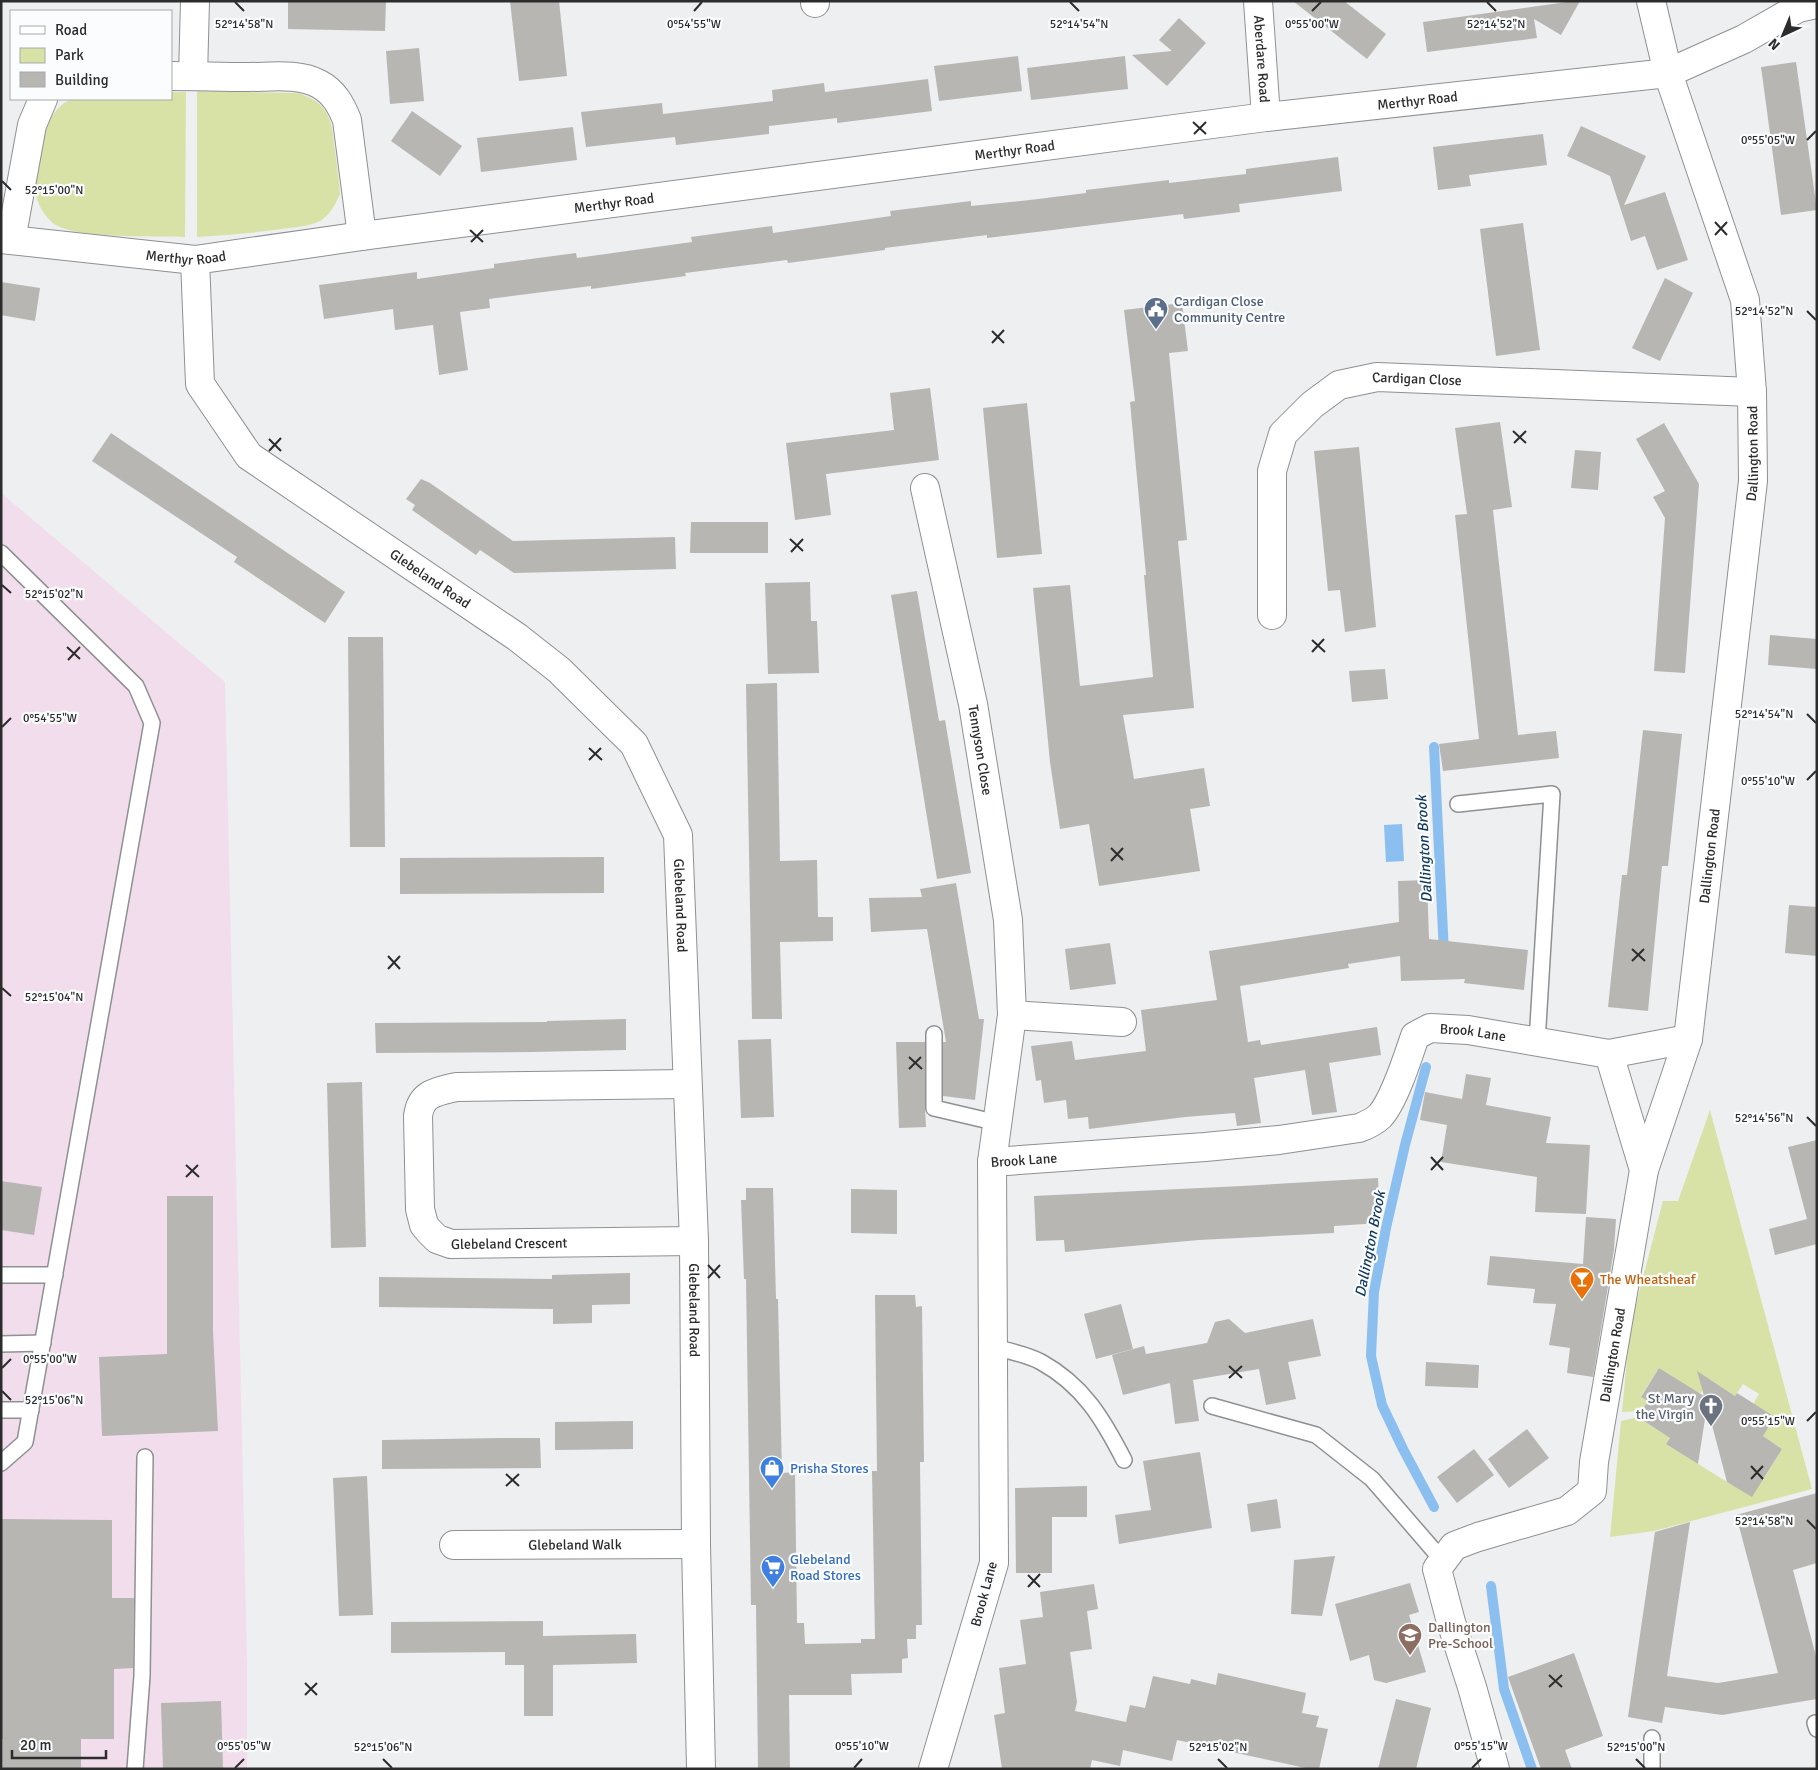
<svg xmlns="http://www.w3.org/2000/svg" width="1818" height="1770" font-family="Signika,sans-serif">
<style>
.industrial{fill:#f2ddec}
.green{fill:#d9e2a6}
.water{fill:#8bbff0}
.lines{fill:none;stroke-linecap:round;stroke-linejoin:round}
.stream{stroke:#8bbff0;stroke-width:10}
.building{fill:#b7b6b3}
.lane-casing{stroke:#8e9092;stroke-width:18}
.street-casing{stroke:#8e9092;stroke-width:30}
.lane{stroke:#fff;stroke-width:15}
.street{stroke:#fff;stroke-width:28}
.ticks{fill:none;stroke:#2c2c2d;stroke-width:2}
.labels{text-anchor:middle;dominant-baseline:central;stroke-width:4.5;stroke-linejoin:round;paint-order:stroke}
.street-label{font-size:14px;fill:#2c2c2d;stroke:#fafcfe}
.service-label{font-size:14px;fill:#4e5e75;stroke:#fafcfe;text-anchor:start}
.food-label{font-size:14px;fill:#c56008;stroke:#fafcfe;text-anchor:start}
.worship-label{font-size:14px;fill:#5b616d;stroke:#fafcfe;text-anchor:end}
.shop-label{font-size:14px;fill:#366cbe;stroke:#fafcfe;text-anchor:start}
.education-label{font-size:14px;fill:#785e54;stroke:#fafcfe;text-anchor:start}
.water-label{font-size:15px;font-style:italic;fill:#13395a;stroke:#fafcfe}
.ticks-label{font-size:12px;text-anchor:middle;fill:#2c2c2d;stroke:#fafcfe;stroke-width:4.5;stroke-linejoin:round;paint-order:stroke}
</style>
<rect width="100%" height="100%" fill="#edeff1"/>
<path class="industrial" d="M1,493L225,682L247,1663V1769H1Z"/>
<g class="green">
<path d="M197,91L298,93C330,103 332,121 335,151C337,165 339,180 340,194C336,204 329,216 320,221C308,227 294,227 282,229C253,233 225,235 197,237Z"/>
<path d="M171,92H186L185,237C157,236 76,239 54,224C43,215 36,202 35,188C32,164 45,106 73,99C80,97 91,99 99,99C123,99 147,99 171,99Z"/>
<path d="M1710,1110L1812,1489L1654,1531L1610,1537L1621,1421L1638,1417L1670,1438L1666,1444L1732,1485L1744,1468L1763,1480L1782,1449L1763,1436L1774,1417L1753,1404L1759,1394L1743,1384L1735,1396L1709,1379L1700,1394L1659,1368L1641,1396L1648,1401L1642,1411L1622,1412L1630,1327L1663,1201H1678Z"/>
</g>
<path class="water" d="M1402,824L1404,861L1386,862L1384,825Z"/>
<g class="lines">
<g class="stream">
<path d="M1434,747L1444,953"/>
<path d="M1426,1067L1405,1145L1386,1228L1374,1292L1371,1356L1382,1405L1403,1449L1434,1507"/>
<path d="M1491,1586L1504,1689L1532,1769"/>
</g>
</g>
<g class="building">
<path d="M288,1H386L385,31L288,29Z"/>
<path d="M510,1H559L567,76L519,81Z"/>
<path d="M1293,1H1344L1386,34L1367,59Z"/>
<path d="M1574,1H1580L1561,35L1534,19L1537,38L1427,52L1423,22Z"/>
<path d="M1179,18L1206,43L1167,86L1132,55L1172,51L1159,40Z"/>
<path d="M419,48L424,101L390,104L386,51Z"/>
<path d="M1018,56L1022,91L939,101L934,66Z"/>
<path d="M1125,56L1128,89L1031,100L1027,68Z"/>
<path d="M1796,62L1817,210L1781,215L1761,67Z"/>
<path d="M928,79L932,111L837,123V118L769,126V134L676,145L675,137L586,147L581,112L662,103L663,114L773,101L772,90L824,83L825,92Z"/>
<path d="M412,111L462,146L440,176L391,141Z"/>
<path d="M1581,126L1646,156L1624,205L1665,192L1688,260L1657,270L1645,236L1631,241L1610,176L1567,156Z"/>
<path d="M573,127L577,160L481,172L477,138Z"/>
<path d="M1543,134L1547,165L1469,175L1471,186L1438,190L1433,147Z"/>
<path d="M1338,157L1342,191L1239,204L1240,212L1184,219L1183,214L987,238V235L885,248V250L788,263L787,260L685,273L686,276L591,289V286L489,299L490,308L460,312L468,370L439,375L433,325L395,330L393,309L324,319L319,285L417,272V279L494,268V264L576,253L577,258L692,242L691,237L772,226L773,233L891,216L890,211L971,201V206L1030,200L1086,193V190L1169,180V183L1246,174V169Z"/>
<path d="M1523,223L1540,350L1496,356L1480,229Z"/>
<path d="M1665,278L1693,293L1660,361L1632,348Z"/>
<path d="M1,282L40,288L35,321L1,315Z"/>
<path d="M1182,303L1188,351L1169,353L1187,540L1178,541L1194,708L1123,715L1134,779L1204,768L1210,806L1190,809L1200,871L1099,886L1089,824L1060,829L1050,762L1033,588L1070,585L1080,686L1153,677L1144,575H1146L1130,402L1135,401L1124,310Z"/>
<path d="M930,388L939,460L826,474L831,515L795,520L786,443L894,430L890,393Z"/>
<path d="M1027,403L1042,554L997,558L983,408Z"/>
<path d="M1500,422L1512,507L1493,510L1518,735L1556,731L1559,758L1443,771L1439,744L1479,739L1455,515L1467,514L1455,428Z"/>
<path d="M1664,423L1699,484L1685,673L1654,671L1665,518L1653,497L1665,491L1636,439Z"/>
<path d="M111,433L345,592L325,623L234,562L237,557L92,461Z"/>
<path d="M1359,447L1376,627L1345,632L1340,590L1328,591L1314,451Z"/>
<path d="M1575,450L1601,452L1598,490L1571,488Z"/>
<path d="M421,479L430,483L513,541L675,537L676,569L514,573L480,550L476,555L412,510L415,505L406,499Z"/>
<path d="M691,522H768V553H690Z"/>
<path d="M810,582L811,621H817L819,673L768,674L765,583Z"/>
<path d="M917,591L939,721L945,720L971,873L937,879L891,595Z"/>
<path d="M1770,635L1817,639V669L1768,665Z"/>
<path d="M348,637H383L385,847H350Z"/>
<path d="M1385,669L1388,699L1352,702L1349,671Z"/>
<path d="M777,683L780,861L817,860L818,917H833V941L780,942L782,1019H752L746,684Z"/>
<path d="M1643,730L1682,734L1668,866H1662L1648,1011L1608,1007L1622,875H1627Z"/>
<path d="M604,857V893L400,894V858Z"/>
<path d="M1427,880L1429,939L1528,950L1524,990L1464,983L1465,979L1401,981L1400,956L1348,964L1349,968L1240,986L1248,1042L1260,1040L1261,1045L1377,1027L1381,1055L1329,1063L1337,1112L1312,1115L1305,1070L1254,1078L1261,1123L1237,1126L1235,1113L1185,1117L1089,1129L1088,1117L1068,1119L1066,1100L1044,1103L1041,1080L1036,1081L1031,1046L1072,1041L1075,1060L1146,1051L1141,1010L1217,1000L1209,951L1399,922L1398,881Z"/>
<path d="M956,883L979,1019H984L975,1100L943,1096V1042H946L927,929L871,932L869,898L922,897L920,889Z"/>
<path d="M1789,905L1817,907V956L1785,953Z"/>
<path d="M1110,943L1116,984L1070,990L1065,949Z"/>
<path d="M626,1019V1050L532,1052L376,1053L375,1023L547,1022V1021Z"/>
<path d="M771,1039L774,1117L741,1118L738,1040Z"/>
<path d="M896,1042H925V1108L926,1127L899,1128Z"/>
<path d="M1466,1074L1491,1078L1486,1105L1551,1117L1546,1143L1590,1145L1586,1214L1535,1212L1537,1177L1441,1162L1447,1125L1420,1120L1425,1092L1462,1099Z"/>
<path d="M362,1082L366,1247L331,1248L327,1083Z"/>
<path d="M1817,1140V1244L1775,1255L1769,1229L1807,1219L1788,1147Z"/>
<path d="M1378,1178L1380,1223L1334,1226V1233L1199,1240L1065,1252L1064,1240L1036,1241L1034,1196L1242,1186Z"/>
<path d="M1,1181L42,1187L34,1235L1,1230Z"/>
<path d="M746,1188H773L776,1299H778L782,1473L795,1472L797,1623H804L805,1644L861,1643V1639H875L872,1471H877L875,1295H915L916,1307L922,1306L924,1462H920L922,1625H916V1639H907L908,1658L902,1659V1673L851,1674L852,1695H789L790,1769H758L756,1605H751L746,1279H744L741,1200H746Z"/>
<path d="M851,1189L897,1190V1234L851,1233Z"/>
<path d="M167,1196H213V1332L218,1431L102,1436L99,1357L167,1354Z"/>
<path d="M1586,1217L1616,1219L1614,1250L1593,1377L1567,1373L1570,1348L1549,1345L1556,1304L1533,1303L1535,1289L1487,1285L1490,1256L1583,1264Z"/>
<path d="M630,1273V1304L592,1305V1323L553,1324V1309L379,1307V1277L552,1279V1275Z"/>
<path d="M1121,1304L1133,1349L1096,1359L1084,1314Z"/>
<path d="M1229,1319L1245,1333L1313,1319L1321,1356L1288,1362L1296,1399L1266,1405L1259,1369L1193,1380L1199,1421L1175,1424L1170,1383L1123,1395L1112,1355L1144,1346L1146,1354L1207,1343L1215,1322Z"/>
<path d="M1426,1362L1479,1365L1478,1388L1425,1386Z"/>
<path d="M1659,1368L1704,1396L1697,1371L1735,1396L1737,1393L1775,1417L1763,1436L1782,1449L1752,1497L1727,1482L1707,1406L1698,1464L1666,1444L1670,1438L1638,1417L1648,1401L1641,1397Z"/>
<path d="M633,1421V1449L555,1450V1422Z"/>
<path d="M1527,1429L1549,1458L1509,1488L1488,1459Z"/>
<path d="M501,1438H540L541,1468L382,1469V1440Z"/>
<path d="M1474,1449L1494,1475L1457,1503L1437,1477Z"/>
<path d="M1200,1452L1212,1528L1119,1544L1115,1515L1151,1510L1143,1461Z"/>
<path d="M367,1476L373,1615L339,1616L333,1478Z"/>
<path d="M1087,1486V1517H1052V1573H1016L1015,1488Z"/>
<path d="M1817,1493V1563L1793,1570L1817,1660V1699L1722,1715L1665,1707L1662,1723L1628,1717L1655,1532L1690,1522L1667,1676L1718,1683L1778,1673L1736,1515Z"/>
<path d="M1277,1499L1281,1528L1251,1532L1247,1504Z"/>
<path d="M1,1519L112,1520V1598H134L133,1668L114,1669V1739H81V1769H3V1739H1Z"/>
<path d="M1335,1556L1322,1616L1291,1614L1294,1560Z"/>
<path d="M1410,1583L1419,1612L1409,1615L1426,1672L1386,1683L1374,1680L1369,1655L1350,1661L1335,1604Z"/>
<path d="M1094,1584L1098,1609L1087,1611L1092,1649L1070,1652L1077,1702L1075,1711L1126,1722L1130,1705L1145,1708L1153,1676L1190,1684L1191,1679L1216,1685L1218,1673L1306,1693L1302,1713L1319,1716L1316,1727L1328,1729L1319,1769H1310L1177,1740L1172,1761L1123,1750L1120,1766L1092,1760L1090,1769H1002L994,1715L1005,1713L999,1668L1026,1664L1020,1620L1043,1617L1040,1592Z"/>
<path d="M543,1621V1636L636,1634L637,1663L553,1665V1716H524V1665H505V1652L391,1653V1622Z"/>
<path d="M1574,1653L1603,1736L1565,1750L1572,1769H1541L1508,1677Z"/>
<path d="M1396,1699L1431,1708L1416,1769H1378Z"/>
<path d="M221,1701L223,1769H163L161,1703Z"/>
</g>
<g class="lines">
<defs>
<g id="lane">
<path d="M1,553L136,686L152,723L25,1442L1,1463"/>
<path d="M1458,804L1552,794L1537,1042"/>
<path d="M934,1034V1108L998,1123"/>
<path d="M1,1275H55"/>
<path d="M1,1344L43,1343"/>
<path d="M993,1347C1009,1351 1026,1354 1041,1362C1083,1385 1103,1419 1124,1460"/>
<path d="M1212,1406L1316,1435L1372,1479L1443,1561"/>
<path d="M1,1410H31"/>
<path d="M1815,1723L1817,1729"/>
<path d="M135,1769L142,1676L145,1457"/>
<path d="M1652,1769V1738"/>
</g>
<g id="street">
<path d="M815,1V3"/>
<path id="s1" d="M1258,1L1266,117"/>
<path d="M171,76C197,76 222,77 248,77C271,77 299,73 319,84C334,92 341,105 347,120L362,236"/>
<path d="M193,76L195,1"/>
<path id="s2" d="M1,239L195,260L362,236L1266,117L1668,73L1744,39L1798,8L1817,4"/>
<path d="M11,240L32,125L43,99"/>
<path id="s3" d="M195,260L200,384L249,456L517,637L559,670L634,744L678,835L694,1241L696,1544L701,1769"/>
<path id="s4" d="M925,488L973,704L1008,920L1012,1015L992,1162L994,1563L933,1769"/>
<path id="s5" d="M1272,615V471L1283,434L1312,405L1339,385L1377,377L1752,392"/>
<path d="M1012,1015L1122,1022"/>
<path d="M1609,1054L1644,1170"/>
<path id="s6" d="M687,1084L456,1087C436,1092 421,1093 418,1116L420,1209L424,1225L429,1231L437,1239L451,1244L694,1241"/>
<path id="s7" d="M992,1162L1205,1147L1279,1140L1359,1128C1367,1125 1374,1122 1380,1116C1394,1101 1408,1057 1415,1036L1430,1028L1468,1030L1609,1054L1688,1039"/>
<path id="s8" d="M454,1545L696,1544"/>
<path id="s9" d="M1495,1769L1472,1687L1451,1622L1437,1569L1454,1546L1478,1537L1567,1511L1592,1491L1594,1462L1644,1170L1688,1039L1753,481L1752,392L1745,300L1668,73L1651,1"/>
</g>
</defs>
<use href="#lane" class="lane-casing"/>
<use href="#street" class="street-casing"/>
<use href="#lane" class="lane"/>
<use href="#street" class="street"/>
</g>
<path class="ticks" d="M235,2L244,11M1070,2L1079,11M1487,2L1496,11M694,11L702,2M1312,11L1321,2M1193,122L1206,134M1194,134L1206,122M1807,140L1816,131M2,181L11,190M1715,222L1727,235M470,230L483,242M1715,235L1727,222M471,242L483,230M1807,311L1816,320M992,331L1004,343M992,343L1004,330M1513,431L1526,443M269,439L281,451M1514,443L1526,431M269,451L281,438M790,539L803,551M791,552L803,539M2,585L11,593M1312,640L1325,652M67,647L80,659M1312,652L1324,639M68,660L80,647M1807,714L1816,723M2,727L11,718M589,748L602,760M589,760L601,748M1807,780L1816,771M1111,848L1123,860M1111,861L1123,848M1632,949L1645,961M388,956L400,969M1632,961L1644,949M388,969L400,956M2,988L11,996M909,1057L922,1069M909,1069L921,1057M1807,1117L1816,1126M1431,1157L1443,1170M186,1165L199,1177M1431,1170L1443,1157M186,1177L198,1165M708,1265L720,1278M708,1278L720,1265M1229,1366L1242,1378M2,1368L11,1359M1229,1378L1242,1366M2,1391L11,1400M1807,1421L1816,1412M1751,1466L1763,1479M506,1474L519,1486M1751,1479L1763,1466M506,1486L519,1474M1807,1520L1816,1529M1028,1575L1040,1587M1028,1587L1040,1574M1549,1675L1562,1687M305,1683L317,1695M1549,1687L1562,1675M305,1695L317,1683M383,1759L392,1768M1218,1759L1227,1768M1636,1759L1645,1768M235,1768L244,1759M854,1768L862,1759M1472,1768L1481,1759"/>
<defs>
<symbol id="civic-pin" viewBox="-11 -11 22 30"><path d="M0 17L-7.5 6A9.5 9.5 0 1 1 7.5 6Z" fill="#5c6f8a" stroke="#fafcfe"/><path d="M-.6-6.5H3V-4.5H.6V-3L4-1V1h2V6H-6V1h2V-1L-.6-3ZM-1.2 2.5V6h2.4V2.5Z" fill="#fff"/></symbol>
<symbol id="bar-pin" viewBox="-11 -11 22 30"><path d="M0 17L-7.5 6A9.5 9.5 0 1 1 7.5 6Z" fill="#e8710a" stroke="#fafcfe"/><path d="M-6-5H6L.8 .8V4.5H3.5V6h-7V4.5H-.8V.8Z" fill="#fff"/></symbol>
<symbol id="church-pin" viewBox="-11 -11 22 30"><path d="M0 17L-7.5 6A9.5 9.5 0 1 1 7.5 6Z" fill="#6b7280" stroke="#fafcfe"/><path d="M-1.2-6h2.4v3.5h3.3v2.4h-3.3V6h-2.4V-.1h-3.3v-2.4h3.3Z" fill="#fff"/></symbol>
<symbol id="shop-pin" viewBox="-11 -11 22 30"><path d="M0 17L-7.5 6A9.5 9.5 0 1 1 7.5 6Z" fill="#3f7fe0" stroke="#fafcfe"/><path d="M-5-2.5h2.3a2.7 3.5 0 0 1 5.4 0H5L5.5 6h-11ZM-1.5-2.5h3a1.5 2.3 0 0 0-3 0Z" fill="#fff"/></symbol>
<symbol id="supermarket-pin" viewBox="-11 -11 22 30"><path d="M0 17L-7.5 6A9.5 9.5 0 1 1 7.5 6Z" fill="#3f7fe0" stroke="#fafcfe"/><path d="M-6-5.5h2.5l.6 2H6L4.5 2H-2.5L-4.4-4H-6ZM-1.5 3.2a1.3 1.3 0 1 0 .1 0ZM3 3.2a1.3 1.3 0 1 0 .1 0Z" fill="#fff"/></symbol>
<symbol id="school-pin" viewBox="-11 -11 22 30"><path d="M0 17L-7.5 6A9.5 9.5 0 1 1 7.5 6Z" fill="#8d6e63" stroke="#fafcfe"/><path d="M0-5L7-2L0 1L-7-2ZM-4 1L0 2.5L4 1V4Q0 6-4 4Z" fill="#fff"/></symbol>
</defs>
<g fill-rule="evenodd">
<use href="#civic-pin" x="1142" y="295" width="28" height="38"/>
<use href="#bar-pin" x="1568" y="1265" width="28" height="38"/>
<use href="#church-pin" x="1697" y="1392" width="28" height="38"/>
<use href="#shop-pin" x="758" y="1454" width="28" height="38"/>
<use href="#supermarket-pin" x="759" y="1553" width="28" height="38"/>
<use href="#school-pin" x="1396" y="1621" width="28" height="38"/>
</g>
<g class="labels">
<g class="street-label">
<text stroke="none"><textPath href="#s1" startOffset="58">Aberdare Road</textPath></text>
<text stroke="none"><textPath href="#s2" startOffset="1428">Merthyr Road</textPath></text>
<text stroke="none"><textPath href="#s2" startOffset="1022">Merthyr Road</textPath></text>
<text stroke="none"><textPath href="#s2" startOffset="618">Merthyr Road</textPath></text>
<text stroke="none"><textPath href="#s2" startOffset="186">Merthyr Road</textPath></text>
<text stroke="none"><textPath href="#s5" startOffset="336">Cardigan Close</textPath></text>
<text stroke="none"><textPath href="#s9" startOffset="1440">Dallington Road</textPath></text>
<text stroke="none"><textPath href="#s3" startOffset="430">Glebeland Road</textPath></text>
<text stroke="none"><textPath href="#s4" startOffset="268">Tennyson Close</textPath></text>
<text stroke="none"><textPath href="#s9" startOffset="1035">Dallington Road</textPath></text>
<text stroke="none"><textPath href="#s3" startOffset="865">Glebeland Road</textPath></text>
<text stroke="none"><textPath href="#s7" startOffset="541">Brook Lane</textPath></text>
<text stroke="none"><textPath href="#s7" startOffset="32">Brook Lane</textPath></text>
<text stroke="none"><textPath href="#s6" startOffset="485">Glebeland Crescent</textPath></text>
<text stroke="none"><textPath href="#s3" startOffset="1270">Glebeland Road</textPath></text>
<text stroke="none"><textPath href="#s9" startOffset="525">Dallington Road</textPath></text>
<text stroke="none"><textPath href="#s8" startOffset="121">Glebeland Walk</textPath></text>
<text transform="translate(984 1594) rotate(-75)">Brook Lane</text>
</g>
<g class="service-label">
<text x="1174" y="301">Cardigan Close<tspan x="1174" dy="16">Community Centre</tspan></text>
</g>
<g class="food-label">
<text x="1600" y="1279">The Wheatsheaf</text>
</g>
<g class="worship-label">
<text x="1694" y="1398">St Mary<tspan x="1694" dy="16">the Virgin</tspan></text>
</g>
<g class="shop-label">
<text x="790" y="1468">Prisha Stores</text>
<text x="790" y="1559">Glebeland<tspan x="790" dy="16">Road Stores</tspan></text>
</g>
<g class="education-label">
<text x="1428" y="1627">Dallington<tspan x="1428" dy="16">Pre-School</tspan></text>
</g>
<g class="water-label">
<text transform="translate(1424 849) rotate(-93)">Dallington Brook</text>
<text transform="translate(1370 1244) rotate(-79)">Dallington Brook</text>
</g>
</g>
<g class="ticks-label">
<text x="244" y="28">52°14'58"N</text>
<text x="1079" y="28">52°14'54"N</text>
<text x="1496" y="28">52°14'52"N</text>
<text x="694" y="28">0°54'55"W</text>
<text x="1312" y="28">0°55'00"W</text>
<text x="1768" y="144">0°55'05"W</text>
<text x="54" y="194">52°15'00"N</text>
<text x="1764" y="315">52°14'52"N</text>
<text x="54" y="598">52°15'02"N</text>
<text x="1764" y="718">52°14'54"N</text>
<text x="50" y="722">0°54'55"W</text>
<text x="1768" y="785">0°55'10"W</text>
<text x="54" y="1001">52°15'04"N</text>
<text x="1764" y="1122">52°14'56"N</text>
<text x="50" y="1363">0°55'00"W</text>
<text x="54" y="1404">52°15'06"N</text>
<text x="1768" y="1425">0°55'15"W</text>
<text x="1764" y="1525">52°14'58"N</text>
<text x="244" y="1750">0°55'05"W</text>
<text x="862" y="1750">0°55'10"W</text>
<text x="1481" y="1750">0°55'15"W</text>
<text x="383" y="1751">52°15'06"N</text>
<text x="1218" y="1751">52°15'02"N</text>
<text x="1636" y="1751">52°15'00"N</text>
</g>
<rect width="1818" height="1770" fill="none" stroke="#2c2c2d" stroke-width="5"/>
<rect x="10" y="10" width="162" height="90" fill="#fafcfe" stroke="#a8a9aa"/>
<rect x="20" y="26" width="25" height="8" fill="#ffffff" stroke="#a8a9aa"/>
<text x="55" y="35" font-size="15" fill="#2c2c2d">Road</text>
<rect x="20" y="48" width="25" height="15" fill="#d9e2a6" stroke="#a8a9aa"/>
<text x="55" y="60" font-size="15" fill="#2c2c2d">Park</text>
<rect x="20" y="72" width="25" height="15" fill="#b7b6b3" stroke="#a8a9aa"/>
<text x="55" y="85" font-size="15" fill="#2c2c2d">Building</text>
<g transform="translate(1783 35) rotate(224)" stroke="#fafcfe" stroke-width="4" paint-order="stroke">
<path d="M0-4L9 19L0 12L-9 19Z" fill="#2c2c2d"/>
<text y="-8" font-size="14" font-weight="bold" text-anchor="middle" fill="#2c2c2d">N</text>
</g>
<path d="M12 1750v8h94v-8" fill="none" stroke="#2c2c2d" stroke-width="2.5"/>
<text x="20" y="1750" font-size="15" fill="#2c2c2d" stroke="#fafcfe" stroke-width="4" paint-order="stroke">20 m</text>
</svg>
